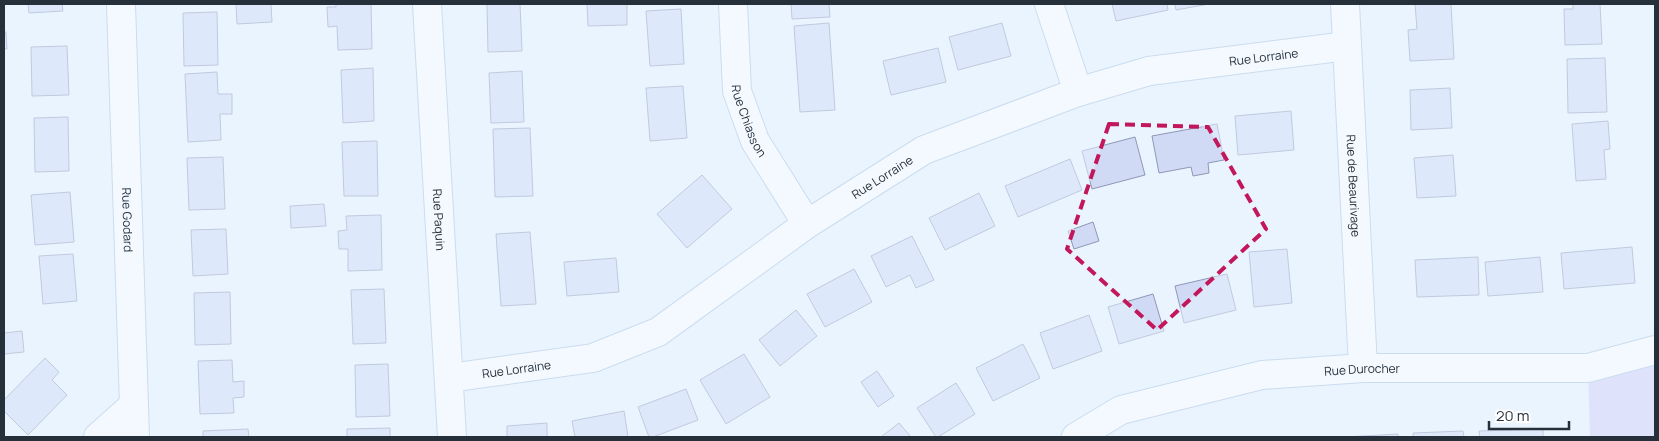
<svg xmlns="http://www.w3.org/2000/svg" width="1659" height="441" font-family="Manrope,sans-serif">
<style>
.green{fill:#d3ccf5}
.building{fill:#d1daf5;stroke:#8e97b6}
.lines{fill:none;stroke-linecap:round;stroke-linejoin:round}
.minor-casing{stroke:#a6bfda;stroke-width:30}
.minor{stroke:#fff;stroke-width:28}
.marked{fill:none;stroke:#c2185b;stroke-width:4;stroke-dasharray:10 6;stroke-linejoin:round}
.labels{text-anchor:middle;dominant-baseline:central;stroke-width:4;stroke-linejoin:round;paint-order:stroke}
.street-label{font-size:12px;fill:#26303b;stroke:#fff}
</style>
<rect width="100%" height="100%" fill="#e9f4ff"/>
<path class="green" d="M1655,347V437H1590L1588,368Z"/>
<g class="building">
<path d="M28,4H62L63,11L29,13Z"/>
<path d="M236,4H271L272,22L237,24Z"/>
<path d="M336,4H371L372,49L338,50L337,26L328,27L327,7H336Z"/>
<path d="M487,4H520L522,51L488,52Z"/>
<path d="M587,4H627V25L588,26Z"/>
<path d="M791,4H829L830,17L792,19Z"/>
<path d="M1112,4H1167L1168,10L1116,21Z"/>
<path d="M1175,4H1209L1176,10Z"/>
<path d="M1415,4H1451L1454,59L1410,61L1408,30L1417,29Z"/>
<path d="M1573,4H1600L1602,44L1565,45L1564,9H1573Z"/>
<path d="M681,9L684,64L650,66L646,11Z"/>
<path d="M217,12L218,65L184,66L183,13Z"/>
<path d="M829,23L835,110L800,112L794,26Z"/>
<path d="M1002,23L1011,56L958,70L949,37Z"/>
<path d="M4,32H6L7,49H4Z"/>
<path d="M67,46L69,95L32,96L31,47Z"/>
<path d="M938,48L946,82L891,95L883,61Z"/>
<path d="M1605,58L1607,112L1568,113L1567,59Z"/>
<path d="M373,68L374,121L343,123L341,70Z"/>
<path d="M522,71L524,122L491,123L489,73Z"/>
<path d="M217,72L218,94H232V114H220L221,140L188,142L185,74Z"/>
<path d="M683,86L687,138L650,141L646,88Z"/>
<path d="M1450,88L1452,128L1411,130L1410,90Z"/>
<path d="M1291,111L1294,150L1238,155L1235,116Z"/>
<path d="M68,117L69,171L35,172L34,118Z"/>
<path d="M1608,121L1610,149L1604,150L1606,179L1576,181L1572,124Z"/>
<path d="M1217,124L1224,160L1208,163L1209,173L1193,176L1191,167L1159,173L1152,136Z"/>
<path d="M530,128L533,196L495,197L493,129Z"/>
<path d="M1135,137L1145,175L1092,189L1082,151Z"/>
<path d="M377,141L378,196H344L342,142Z"/>
<path d="M1453,155L1456,196L1417,198L1414,158Z"/>
<path d="M223,157L225,209L189,210L187,158Z"/>
<path d="M1070,159L1082,190L1018,217L1005,186Z"/>
<path d="M702,175L732,209L687,248L657,214Z"/>
<path d="M70,192L74,242L35,245L31,195Z"/>
<path d="M979,193L995,226L945,250L929,218Z"/>
<path d="M324,204L326,226L291,228L290,206Z"/>
<path d="M381,215L382,270L348,271V249H339L338,231L347,230L346,216Z"/>
<path d="M1093,222L1099,241L1074,249L1068,231Z"/>
<path d="M226,229L228,274L193,276L191,230Z"/>
<path d="M530,232L536,304L501,306L496,234Z"/>
<path d="M912,236L934,280L916,288L910,275L886,287L871,256Z"/>
<path d="M1632,247L1635,283L1564,289L1561,253Z"/>
<path d="M1287,249L1292,303L1254,307L1249,252Z"/>
<path d="M73,254L77,301L43,304L39,256Z"/>
<path d="M1478,257L1479,295L1417,297L1415,260Z"/>
<path d="M1540,257L1543,292L1488,296L1485,262Z"/>
<path d="M616,258L619,292L567,296L564,262Z"/>
<path d="M854,269L872,302L825,327L807,294Z"/>
<path d="M1227,274L1236,310L1184,323L1175,286Z"/>
<path d="M384,289L386,343L353,344L351,290Z"/>
<path d="M230,292L231,344L195,345L194,293Z"/>
<path d="M1153,294L1164,331L1119,344L1108,307Z"/>
<path d="M796,310L817,336L780,366L759,340Z"/>
<path d="M1089,315L1102,351L1053,369L1040,333Z"/>
<path d="M22,331L24,352L4,354V333Z"/>
<path d="M1023,344L1040,378L993,401L976,368Z"/>
<path d="M744,354L770,397L726,424L700,380Z"/>
<path d="M45,358L59,372L52,380L67,395L28,435L4,411V400Z"/>
<path d="M232,360L233,382L244,381V397L233,398L234,413L200,414L198,361Z"/>
<path d="M388,364L390,416L356,417L355,365Z"/>
<path d="M877,371L894,396L878,407L861,382Z"/>
<path d="M956,383L975,414L938,437H936L917,408Z"/>
<path d="M686,389L698,420L653,437H649L638,407Z"/>
<path d="M624,411L628,437H575L572,421Z"/>
<path d="M547,423V437H507V426Z"/>
<path d="M899,423L911,437H881Z"/>
<path d="M390,428V437H347V429Z"/>
<path d="M248,429L249,437H203V431Z"/>
<path d="M1543,429V437H1480L1479,431Z"/>
<path d="M1463,431L1464,437H1413V433Z"/>
<path d="M1398,434V437H1345Z"/>
</g>
<g class="lines">
<defs>
<g id="minor">
<path id="s1" d="M121,4L135,437"/>
<path id="s2" d="M427,4L452,437"/>
<path id="s3" d="M733,4L737,91L755,141L807,224"/>
<path d="M1049,4L1078,92"/>
<path id="s4" d="M1345,4L1363,368"/>
<path id="s5" d="M449,378L593,358L658,332L807,224L924,150L1078,92L1149,71L1347,46"/>
<path d="M98,437L134,405"/>
<path id="s6" d="M1076,437L1121,410L1262,375L1363,368H1588L1655,350"/>
</g>
</defs>
<use href="#minor" class="minor-casing"/>
<use href="#minor" class="minor"/>
</g>
<path d="M0 0H1659V441H0ZM1109,124L1208,127L1266,229L1157,330L1067,249Z" fill="#e9f4ff" fill-opacity=".55" fill-rule="evenodd"/>
<path class="marked" d="M1109,124L1208,127L1266,229L1157,330L1067,249Z"/>
<g class="labels">
<g class="street-label">
<text stroke="none"><textPath href="#s5" startOffset="892">Rue Lorraine</textPath></text>
<text stroke="none"><textPath href="#s3" startOffset="119">Rue Chiasson</textPath></text>
<text stroke="none"><textPath href="#s5" startOffset="488">Rue Lorraine</textPath></text>
<text stroke="none"><textPath href="#s4" startOffset="182">Rue de Beaurivage</textPath></text>
<text stroke="none"><textPath href="#s2" startOffset="216">Rue Paquin</textPath></text>
<text stroke="none"><textPath href="#s1" startOffset="216">Rue Godard</textPath></text>
<text stroke="none"><textPath href="#s5" startOffset="68">Rue Lorraine</textPath></text>
<text stroke="none"><textPath href="#s6" startOffset="298">Rue Durocher</textPath></text>
</g>
</g>
<rect width="1659" height="441" fill="none" stroke="#26303b" stroke-width="10"/>
<path d="M1489 421v8h80v-8" fill="none" stroke="#26303b" stroke-width="2.5"/>
<text x="1496" y="421" font-size="15" fill="#26303b" stroke="#ffffff" stroke-width="4" paint-order="stroke">20 m</text>
</svg>
